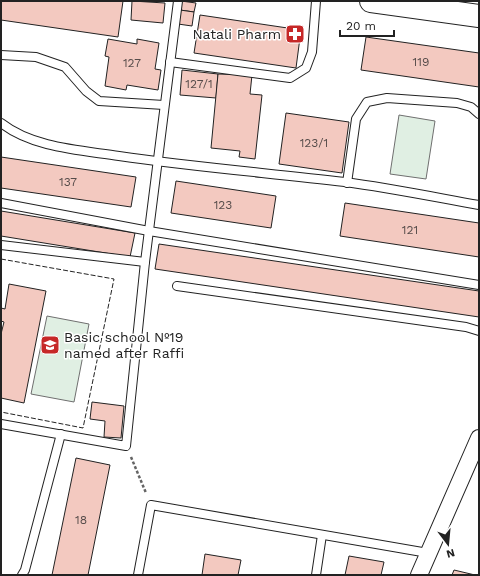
<svg xmlns="http://www.w3.org/2000/svg" width="480" height="576" font-family="'Work Sans',sans-serif">
<style>
.green{fill:#e0efe3;stroke:#6f6f6f}
.building{fill:#f3c9c0;stroke:#222}
.lines{fill:none;stroke-linecap:round;stroke-linejoin:round}
.service-casing{stroke:#222;stroke-width:10}
.minor-casing{stroke:#222;stroke-width:18}
.trunk-casing{stroke:#222;stroke-width:24}
.path{stroke:#646464;stroke-width:2.5;stroke-dasharray:3 2;stroke-linecap:butt}
.service{stroke:#fff;stroke-width:8}
.minor{stroke:#fff;stroke-width:16}
.trunk{stroke:#fff;stroke-width:22}
.fence{stroke:#222;stroke-width:1;stroke-dasharray:5 2;stroke-linecap:butt}
.labels{text-anchor:middle;dominant-baseline:central;stroke-width:3;stroke-linejoin:round;paint-order:stroke}
.number-label{font-size:12px;fill:#564c4a}
.poi-label{font-size:14px;fill:#222;stroke:#fff;text-anchor:end}
</style>
<rect width="100%" height="100%" fill="#fff"/>
<g class="green">
<path d="M399,115L435,121L426,179L390,174Z"/>
<path d="M47,316L89,324L74,402L31,394Z"/>
</g>
<g class="building">
<path d="M1,1H123L118,37L1,20Z"/>
<path d="M132,1L165,3L163,23L131,20Z"/>
<path d="M181,1L196,3L194,12L180,10Z"/>
<path d="M180,10L194,12L192,26L178,24Z"/>
<path d="M200,15L301,30L296,68L194,53Z"/>
<path d="M366,37L479,53V87L361,70Z"/>
<path d="M108,39L137,44V39L159,43L155,69L161,70L158,90L127,85L126,90L105,86L109,57L105,56Z"/>
<path d="M182,70L218,74L216,98L180,95Z"/>
<path d="M218,74L252,75L250,94L262,95L255,159L239,157L240,151L211,148Z"/>
<path d="M286,113L349,122L342,173L279,164Z"/>
<path d="M1,157L136,177L131,207L1,188Z"/>
<path d="M176,181L276,196L271,228L171,213Z"/>
<path d="M345,203L479,223V257L340,236Z"/>
<path d="M1,211L135,233L130,257L1,236Z"/>
<path d="M159,244L479,291V317L155,269Z"/>
<path d="M9,284L46,291L24,403L1,398V334L4,322L1,321V308L5,309Z"/>
<path d="M92,402L124,406L121,438L104,437L105,421L90,419Z"/>
<path d="M76,458L110,465L88,575H52Z"/>
<path d="M205,554L241,560L238,575H202Z"/>
<path d="M349,556L384,562L381,575H345Z"/>
<path d="M454,570L475,575H452Z"/>
</g>
<g class="lines">
<defs>
<g id="service">
<path d="M1,55L36,57L65,67L86,91L99,101L164,105"/>
<path d="M170,62L290,78L306,68L312,52L316,1"/>
<path d="M1,123C33,148 80,150 119,156C194,167 269,173 345,182C390,188 434,197 479,205"/>
<path d="M347,183L356,119L367,102L387,98L457,103L471,107L479,114"/>
<path d="M1,203L149,231L479,285"/>
<path d="M1,245L145,262"/>
<path d="M177,286L466,327L479,331"/>
<path d="M1,424L126,446L145,262L178,1"/>
<path d="M22,575L25,570L61,434"/>
<path d="M138,575L151,505L428,553"/>
<path d="M316,575L322,535"/>
</g>
<path id="minor" d="M419,575L479,438"/>
<path id="trunk" d="M371,1L479,16"/>
</defs>
<use href="#service" class="service-casing"/>
<use href="#minor" class="minor-casing"/>
<use href="#trunk" class="trunk-casing"/>
<path class="path" d="M131,457L146,493"/>
<use href="#service" class="service"/>
<use href="#minor" class="minor"/>
<use href="#trunk" class="trunk"/>
<path class="fence" d="M1,259L114,279L83,428L1,412"/>
</g>
<defs>
<symbol id="pharmacy-square" viewBox="-11 -11 22 22"><rect x="-9" y="-9" width="18" height="18" rx="4" fill="#c62828" stroke="#fff"/><path d="M-2-6h4v4h4v4h-4v4h-4v-4h-4v-4h4Z" fill="#fff"/></symbol>
<symbol id="school-square" viewBox="-11 -11 22 22"><rect x="-9" y="-9" width="18" height="18" rx="4" fill="#c62828" stroke="#fff"/><path d="M0-5L7-2L0 1L-7-2ZM-4 1L0 2.5L4 1V4Q0 6-4 4Z" fill="#fff"/></symbol>
</defs>
<g fill-rule="evenodd">
<use href="#pharmacy-square" x="284" y="23" width="22" height="22"/>
<use href="#school-square" x="39" y="334" width="22" height="22"/>
</g>
<g class="labels">
<g class="number-label">
<text x="421" y="62">119</text>
<text x="132" y="63">127</text>
<text x="199" y="84">127/1</text>
<text x="314" y="143">123/1</text>
<text x="68" y="182">137</text>
<text x="223" y="205">123</text>
<text x="410" y="230">121</text>
<text x="81" y="520">18</text>
</g>
<g class="poi-label">
<text x="281" y="34">Natali Pharm</text>
<text x="64" y="337" text-anchor="start">Basic school №19<tspan x="64" dy="16">named after Raffi</tspan></text>
</g>
</g>
<rect width="480" height="576" fill="none" stroke="#222222" stroke-width="4"/>
<g transform="translate(448 544) rotate(164)" stroke="#ffffff" stroke-width="3" paint-order="stroke">
<path d="M0-3L7 15L0 10L-7 15Z" fill="#222222"/>
<text y="-6" font-size="11" font-weight="bold" text-anchor="middle" fill="#222222">N</text>
</g>
<path d="M340 30v6h54v-6" fill="none" stroke="#222222" stroke-width="2"/>
<text x="346" y="30" font-size="12" fill="#222222" stroke="#ffffff" stroke-width="3" paint-order="stroke">20 m</text>
</svg>
